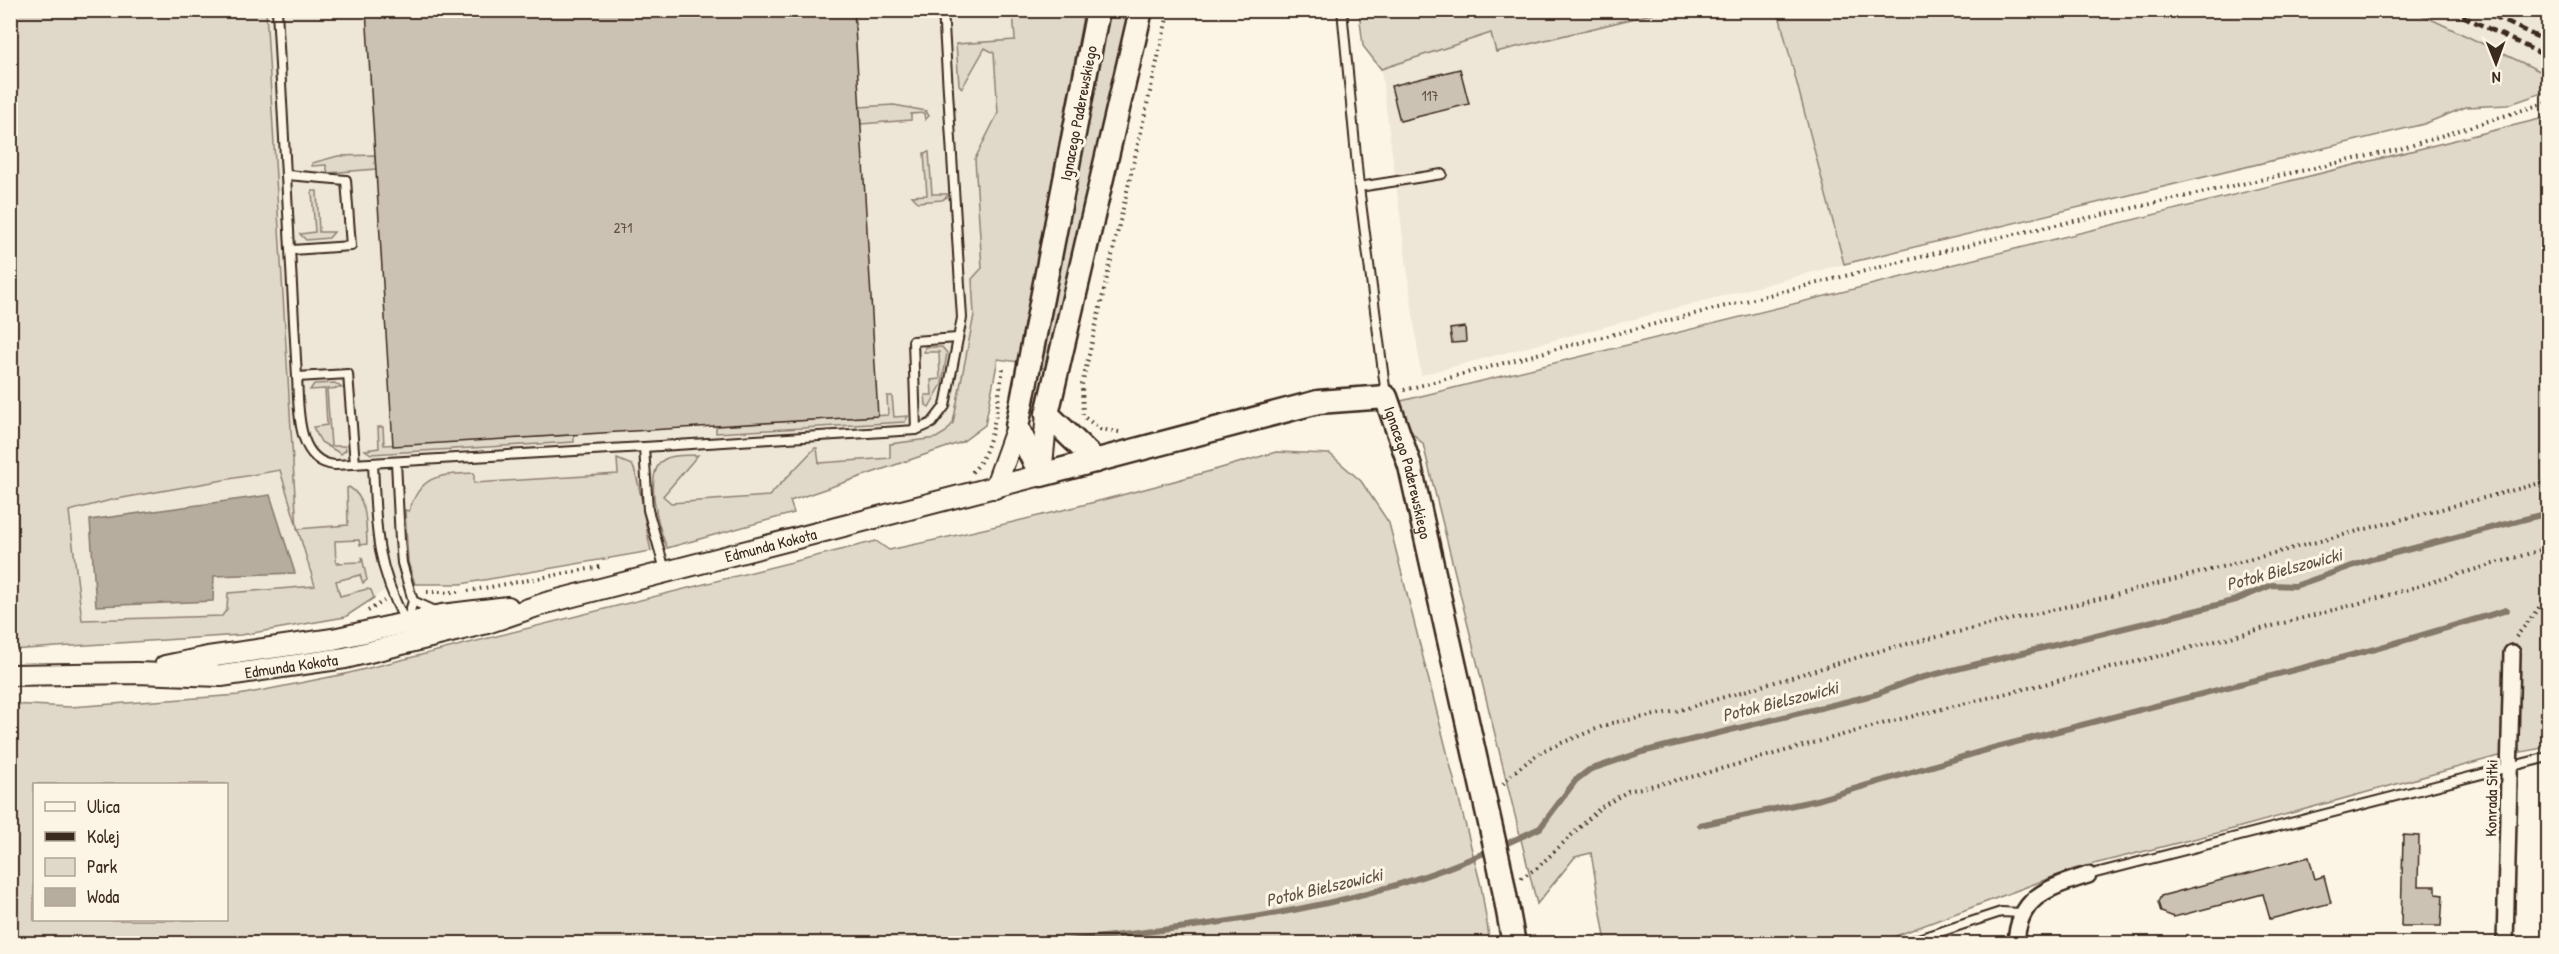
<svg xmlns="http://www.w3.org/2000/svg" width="2559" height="954" font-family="'Patrick Hand',sans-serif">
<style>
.built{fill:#eee6d6}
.green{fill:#e0d8c8;stroke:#8e8173;stroke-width:1.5;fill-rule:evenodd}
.water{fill:#b7ad9e;stroke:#85796b;stroke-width:1.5}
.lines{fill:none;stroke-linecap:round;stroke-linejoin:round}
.stream{stroke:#85796b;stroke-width:6}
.building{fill:#ccc2b3;stroke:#3b2a1e;stroke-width:1.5}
.service-casing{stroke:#3b2a1e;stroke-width:12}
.minor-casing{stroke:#3b2a1e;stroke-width:20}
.tertiary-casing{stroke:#3b2a1e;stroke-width:24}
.secondary-casing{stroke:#3b2a1e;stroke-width:27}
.path{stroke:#3b2a1e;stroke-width:4;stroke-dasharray:1.5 4.5;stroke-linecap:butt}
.service{stroke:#fcf5e5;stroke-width:8}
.minor{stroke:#fcf5e5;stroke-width:15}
.tertiary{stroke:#fcf5e5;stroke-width:20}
.secondary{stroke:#fcf5e5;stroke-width:22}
.rail{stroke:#3b2a1e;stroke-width:4.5;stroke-dasharray:9 4.5;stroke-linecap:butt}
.labels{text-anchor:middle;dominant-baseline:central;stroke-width:6;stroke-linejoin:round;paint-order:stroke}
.number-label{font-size:14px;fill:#5f5043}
.street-label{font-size:16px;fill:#3b2a1e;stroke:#fcf5e5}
.water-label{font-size:18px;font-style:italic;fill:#605144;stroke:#fcf5e5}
</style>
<rect width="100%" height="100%" fill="#fcf5e5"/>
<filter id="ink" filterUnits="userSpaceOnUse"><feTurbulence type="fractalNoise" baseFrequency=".0167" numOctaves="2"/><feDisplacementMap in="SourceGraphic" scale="12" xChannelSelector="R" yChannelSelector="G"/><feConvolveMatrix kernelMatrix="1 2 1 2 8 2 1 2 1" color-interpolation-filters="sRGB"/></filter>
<g filter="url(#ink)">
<g class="built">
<path d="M11,11H1026L962,442L790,501L794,513L667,548L461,584L429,582L387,589L345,617L241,635L11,650Z"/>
<path d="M1664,11H1778L1844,264L1421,375L1381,69L1491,33L1496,52Z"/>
<path d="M2414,11H2517L2548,25V75Z"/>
</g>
<g class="green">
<path d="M11,10L266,11L297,529L348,525L347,488L349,487C368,498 366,525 367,544L360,545L359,540L335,541L336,563L361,562L362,557L367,580L363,583L360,575L336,581L340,596L367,589L371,590L374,598L345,617L241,635L11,650ZM280,470L315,586L228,593L227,609L222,616L82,620L69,511L111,500Z"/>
<path d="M1013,11H1084L1018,362L998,359L985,425L962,442L790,501L794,513L667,548C659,529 642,471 665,459C674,454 688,456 698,455L663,496L671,503L769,496L815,448H817L819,463L890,458V444L936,438L946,432L953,423L974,315L972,279L982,268L975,159L998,113L994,53L985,48L962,88L959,85L956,44L1015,40Z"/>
<path d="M1110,11H1130L1046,369L1040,367Z"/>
<path d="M1359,11V10L1664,11L1496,52L1491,33L1381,69L1363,46Z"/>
<path d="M1778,11H2414L2548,75V91L2508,105L2466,107L2424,124L1844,264Z"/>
<path d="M894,105L926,111L929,116L925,120L924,113L911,114V120L861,124L859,107Z"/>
<path d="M2548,117V747L2495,757L2233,829L2074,869L1877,943H1606L1591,853L1575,857L1537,904L1423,444L1385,405Z"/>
<path d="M929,152L932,194H947V197L942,200L918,202L912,196L927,195L924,153Z"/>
<path d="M375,155L376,169L328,173L326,165L312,166V163L338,156Z"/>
<path d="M312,191H317L319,232H334L329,238L306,240L300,234L315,232Z"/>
<path d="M925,347H942L947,353L942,384L929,407L926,405L925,395H932L931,380L940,379L939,352H924Z"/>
<path d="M335,383L342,388L327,389L331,446H345L346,450L341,454L321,442L313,427L327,425L325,389L310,390L314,384Z"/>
<path d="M887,396H892L894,417L908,416L905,422L716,433V426L888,415Z"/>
<path d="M378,427H383L384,445L574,435V442L371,454L365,450L379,448Z"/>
<path d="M1276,452L1330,454L1361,481L1389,523L1481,886L1490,943H11V704L70,707L239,695L345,674L876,541L889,550C1020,522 1149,490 1276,452ZM34,784H226V920H34Z"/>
<path d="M617,459L632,465C640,476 646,532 651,551L461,584H415L408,562L405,510L409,511C421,474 439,475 474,473V483L618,474Z"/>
</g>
<path class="water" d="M270,495L295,573L214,576L213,601L96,606L90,520Z"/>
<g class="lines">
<g class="stream">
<path d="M1700,825L1817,800L1993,748L2375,649L2507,610"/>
<path d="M1501,846L1540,828L1576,780L1589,770L1642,752L1877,694L1916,679L2202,609L2236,600L2272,585L2295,586L2372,559L2548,513"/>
<path d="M1042,944C1195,926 1349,914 1491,850"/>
</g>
</g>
<g class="building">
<path d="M366,10H854L878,416L393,446Z"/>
<path d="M1460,69L1469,104L1400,121L1391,86Z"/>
<path d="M1465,327L1466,342L1452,343L1450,329Z"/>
<path d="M2403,835L2419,836L2418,886H2436V894L2443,895L2441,926H2401Z"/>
<path d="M2309,857L2315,879L2324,876L2331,903L2270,919L2263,894L2174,917L2161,912L2158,902L2161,896Z"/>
</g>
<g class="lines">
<defs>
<g id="service">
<path d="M277,10L297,377C299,405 295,462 335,465L644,447L648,510L665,570"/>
<path d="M1342,10L1359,187L1386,395"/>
<path d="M287,175L346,180L351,246L292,250"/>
<path d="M1359,187L1442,174"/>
<path d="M297,377L348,374L355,464"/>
<path d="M916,430L913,341L958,338"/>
<path d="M644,447L916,430L932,423L945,406L962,318L943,10"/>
<path d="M396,462L400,540L402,563L413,601L407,622"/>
<path d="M373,463C376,526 375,563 405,621"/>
<path d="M413,601L435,611"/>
<path d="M2088,875L2548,757"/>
<path d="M1903,944L2001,912L2021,913"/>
</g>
<g id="minor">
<path d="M2016,944C2018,896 2048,888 2088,875"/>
<path d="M2505,944L2512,653"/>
</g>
<g id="tertiary">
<path d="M995,488L1017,427"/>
<path d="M165,666L208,657L333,639L442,615L508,607"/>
<path id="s1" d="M10,675L136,673L221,676L345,658L487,623L546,603L1041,475L1047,414"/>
</g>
<g id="secondary">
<path id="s2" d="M1098,10L1017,427L1041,475L1318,402L1386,397L1410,466L1500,868L1514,944"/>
<path d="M1096,461L1047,414L1141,10"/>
</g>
</defs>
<use href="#service" class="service-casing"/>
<use href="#minor" class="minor-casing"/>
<use href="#tertiary" class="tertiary-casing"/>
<use href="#secondary" class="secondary-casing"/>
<g class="path">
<path d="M1404,390L1567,346L1988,240L2400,149L2548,102"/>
<path d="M1119,432L1100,429L1083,416L1082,385L1169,10"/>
<path d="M972,472C994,452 998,398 1003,369"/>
<path d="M468,591L600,567"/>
<path d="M427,592H458"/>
<path d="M368,611L384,601"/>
<path d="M2516,637L2548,596"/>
<path d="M1503,784L1514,772L1542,751L1611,723L1677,711L1886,649L2115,595L2548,481"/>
<path d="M1521,878L1537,868L1600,808L1628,791L1695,776L1889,722L2151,658L2371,600L2548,548"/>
</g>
<use href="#service" class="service"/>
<use href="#minor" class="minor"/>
<use href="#tertiary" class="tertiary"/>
<use href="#secondary" class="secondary"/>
<g class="rail">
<path d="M2450,10L2548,57"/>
<path d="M2481,10L2548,42"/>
</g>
</g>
</g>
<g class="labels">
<g class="number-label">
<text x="1430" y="95">117</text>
<text x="623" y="227">271</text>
</g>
<g class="street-label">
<text transform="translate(1078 113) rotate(-79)">Ignacego Paderewskiego</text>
<text stroke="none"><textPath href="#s2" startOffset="912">Ignacego Paderewskiego</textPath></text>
<text stroke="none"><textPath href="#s1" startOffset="777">Edmunda Kokota</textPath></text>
<text stroke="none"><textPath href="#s1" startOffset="282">Edmunda Kokota</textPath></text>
<text transform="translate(2491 798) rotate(-89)">Konrada Sitki</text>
</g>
<g class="water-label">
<text transform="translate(2284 569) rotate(-15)">Potok Bielszowicki</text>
<text transform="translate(1780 701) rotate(-14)">Potok Bielszowicki</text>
<text transform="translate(1324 887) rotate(-13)">Potok Bielszowicki</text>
</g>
</g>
<rect width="2559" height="954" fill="none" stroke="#fcf5e5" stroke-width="36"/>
<rect x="18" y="18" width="2523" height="918" fill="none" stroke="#3b2a1e" stroke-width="2" filter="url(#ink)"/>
<rect x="33" y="783" width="195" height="138" fill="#fcf5e5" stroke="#afa495" stroke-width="1.5"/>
<rect x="45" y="802" width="30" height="9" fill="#fcf5e5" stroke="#afa495" stroke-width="1.5"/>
<text x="87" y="813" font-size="18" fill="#3b2a1e">Ulica</text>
<rect x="45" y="832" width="30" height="9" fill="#3b2a1e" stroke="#afa495" stroke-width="1.5"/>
<text x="87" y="843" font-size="18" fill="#3b2a1e">Kolej</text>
<rect x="45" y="858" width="30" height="18" fill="#e0d8c8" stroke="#afa495" stroke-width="1.5"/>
<text x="87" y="873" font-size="18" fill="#3b2a1e">Park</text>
<rect x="45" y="888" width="30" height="18" fill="#b7ad9e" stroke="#afa495" stroke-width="1.5"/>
<text x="87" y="903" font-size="18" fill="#3b2a1e">Woda</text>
<g transform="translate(2496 63) rotate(179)" stroke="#fcf5e5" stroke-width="4.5" paint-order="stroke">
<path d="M0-4.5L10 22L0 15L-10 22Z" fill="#3b2a1e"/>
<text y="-9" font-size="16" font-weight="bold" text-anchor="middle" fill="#3b2a1e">N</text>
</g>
</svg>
